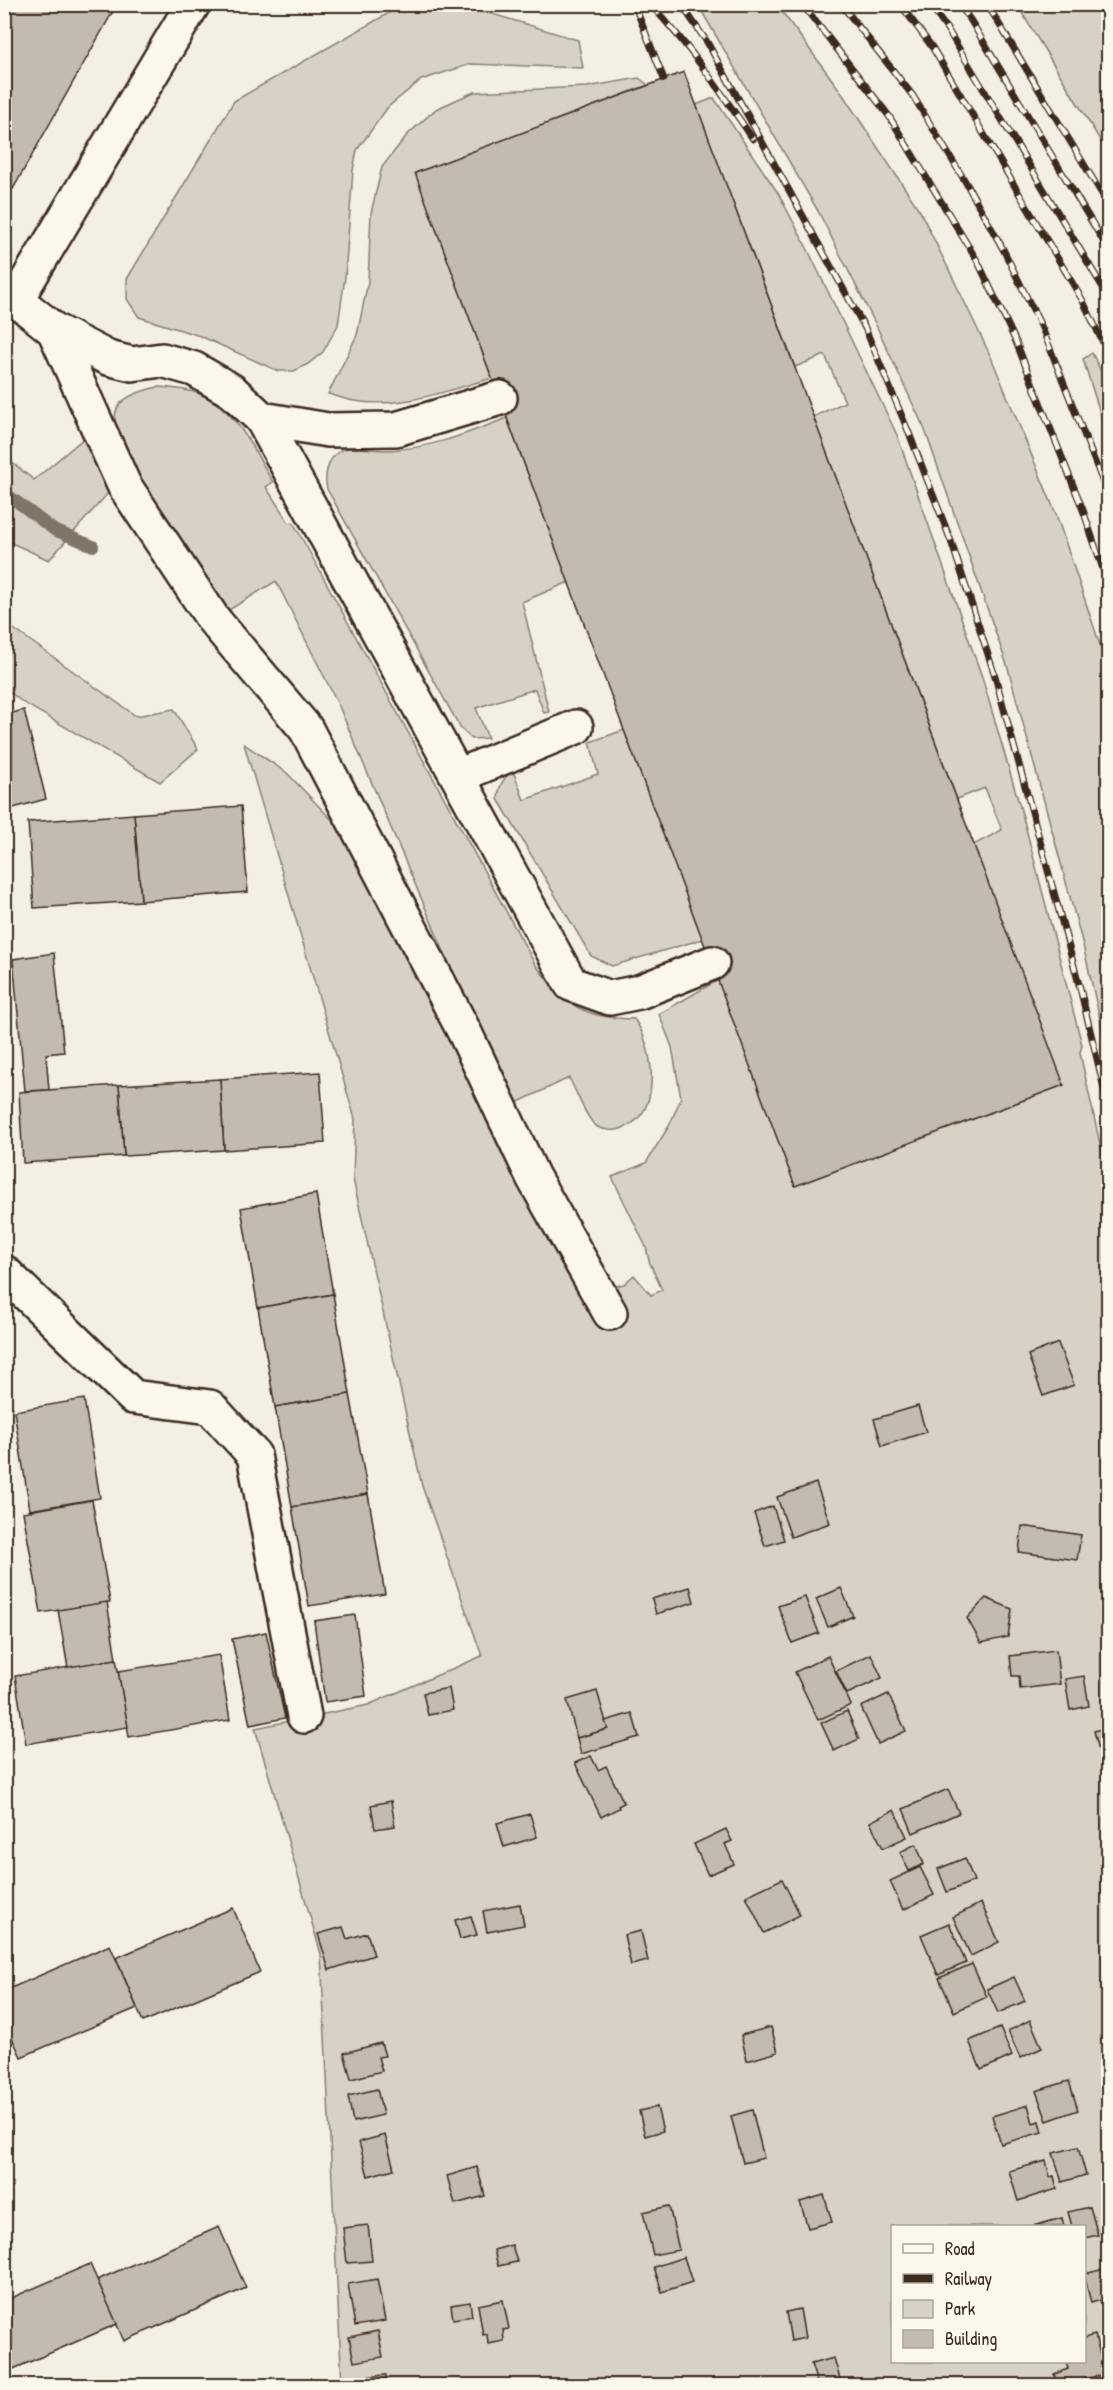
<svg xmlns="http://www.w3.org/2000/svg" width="1113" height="2390" font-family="'Patrick Hand',sans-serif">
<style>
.green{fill:#d8d1c6;stroke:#8a7e72;stroke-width:1.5;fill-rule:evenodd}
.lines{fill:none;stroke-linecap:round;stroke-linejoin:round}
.stream{stroke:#817468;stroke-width:12}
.building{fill:#c3bbb0;stroke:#3b2a1e;stroke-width:1.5}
.minor-casing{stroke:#3b2a1e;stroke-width:38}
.minor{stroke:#fbf7ec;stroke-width:33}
.rail-casing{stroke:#3b2a1e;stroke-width:7}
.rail{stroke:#fbf7ec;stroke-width:4.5;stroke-dasharray:14;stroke-linecap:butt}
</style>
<rect width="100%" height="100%" fill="#f3efe4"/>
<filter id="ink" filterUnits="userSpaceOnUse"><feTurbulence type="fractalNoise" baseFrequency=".0167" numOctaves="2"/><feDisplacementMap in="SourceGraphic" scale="12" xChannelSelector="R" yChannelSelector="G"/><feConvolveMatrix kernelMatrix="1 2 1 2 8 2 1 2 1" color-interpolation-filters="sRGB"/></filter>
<g filter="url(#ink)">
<g class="green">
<path d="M403,5H463L578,40L583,68L471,64L421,80L388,107L357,150L353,170L345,277L338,325L323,352L308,364L294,371H278L200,336L139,317L127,299V279L234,101Z"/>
<path d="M698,5H777L839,89L920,211L951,274L991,357L1056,514L1102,651L1108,671V1054L1083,945L1008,668L925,430L876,325L818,211Z"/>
<path d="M1017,5H1108V153Z"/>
<path d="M639,78L648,85L416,173L492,378C449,390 401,409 355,401C346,400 337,396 328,394L357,335L368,282L371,213L382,167L407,135L436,109L474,92L587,87Z"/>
<path d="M714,98L778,193L808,250L897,435L982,677L1023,817L1082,1045L1080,1053L1108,1180V2385H342L321,1954L255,1728L368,1705L482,1656L422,1486L353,1179L355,1119L244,744L287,773L356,845L612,1287L624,1284L634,1275L651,1295L662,1290L649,1261L646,1247L612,1177L646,1163L669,1126L681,1098L672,1047L659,1014L718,980L1002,830L985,788L957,799L813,417L845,402L825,355L795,367L696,105ZM892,2226H1084V2362H892Z"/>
<path d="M1092,353L1108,386V438L1083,359Z"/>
<path d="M158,387C172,388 187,389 200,394C236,408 254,451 273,482L266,487L289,523L293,522L535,964C566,1005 581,1018 634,1019C653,1043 662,1106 631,1124C623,1128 619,1131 609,1130C603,1129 598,1129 593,1123C583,1112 577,1092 569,1078L510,1106L338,704L276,581L229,610L121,449C106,408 117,396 158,387Z"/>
<path d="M507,418L569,582L522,602L549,712L544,713L535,689L476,708L488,738L472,739L461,729L327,489C324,476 327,461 338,452C350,443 374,451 388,450C430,449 468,433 507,418Z"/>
<path d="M84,438L110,491L49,560L5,540L4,456L34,480Z"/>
<path d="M4,622L136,716L174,709L198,749L160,782L22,702L5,688Z"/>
<path d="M624,730L703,939L612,966L591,956L498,799C499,786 502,779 513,771L524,800L598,774L590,742Z"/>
</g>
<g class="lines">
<path class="stream" d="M4,492L54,530L93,546"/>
</g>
<g class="building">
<path d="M4,4H117L13,189L4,184Z"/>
<path d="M684,72L1064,1085L795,1186L415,173Z"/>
<path d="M24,710L46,799L6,810L4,715Z"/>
<path d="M241,806L248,892L141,901L134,814Z"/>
<path d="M134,814L141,901L34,908L28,822Z"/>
<path d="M54,953L64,1052L46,1054L49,1090L25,1091L13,959Z"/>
<path d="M320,1072L325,1143L224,1150L220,1079Z"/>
<path d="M220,1079L224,1150L124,1156L119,1085Z"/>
<path d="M119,1085L124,1156L23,1163L19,1092Z"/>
<path d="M316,1194L333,1294L258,1308L241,1208Z"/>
<path d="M333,1294L350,1394L275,1407L258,1308Z"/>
<path d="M1058,1343L1074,1385L1043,1396L1028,1355Z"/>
<path d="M350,1394L368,1494L292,1507L275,1407Z"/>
<path d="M84,1399L100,1498L30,1510L14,1411Z"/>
<path d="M918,1406L926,1432L882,1446L874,1419Z"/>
<path d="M816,1483L830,1523L791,1537L777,1497Z"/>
<path d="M368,1494L385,1594L309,1606L292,1507Z"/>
<path d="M92,1500L110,1602L41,1613L23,1512Z"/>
<path d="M773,1506L784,1540L765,1546L754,1513Z"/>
<path d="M1022,1526L1081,1535L1077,1560L1019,1552Z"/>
<path d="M690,1587L694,1602L656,1614L652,1599Z"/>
<path d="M841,1588L853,1616L828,1627L816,1599Z"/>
<path d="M805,1597L819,1633L792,1643L778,1606Z"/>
<path d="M986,1598L1012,1609L1008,1637L981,1643L967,1618Z"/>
<path d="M107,1602L116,1659L68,1668L58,1610Z"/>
<path d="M355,1615L366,1696L325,1702L314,1621Z"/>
<path d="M266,1632L285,1718L250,1725L232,1639Z"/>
<path d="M1056,1650L1060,1684L1020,1689L1019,1676H1012L1010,1656Z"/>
<path d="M871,1654L882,1678L847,1694L836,1671Z"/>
<path d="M219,1655L230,1720L129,1737L118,1671Z"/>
<path d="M828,1656L851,1705L818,1720L795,1672Z"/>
<path d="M116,1659L128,1727L26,1744L15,1676Z"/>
<path d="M1084,1676L1089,1706L1070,1710L1065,1679Z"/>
<path d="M449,1688L453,1710L428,1715L423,1693Z"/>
<path d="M597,1691L608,1729L577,1738L567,1700Z"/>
<path d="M888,1694L906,1731L878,1744L861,1707Z"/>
<path d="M847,1711L859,1739L834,1751L821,1723Z"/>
<path d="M632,1713L639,1737L581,1754L577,1738L608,1729L605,1721Z"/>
<path d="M1108,1727V1747L1099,1750L1094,1731Z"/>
<path d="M591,1756L598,1770L606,1766L624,1803L618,1806L619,1808L601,1817L575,1763Z"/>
<path d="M948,1789L959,1813L913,1833L903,1809Z"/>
<path d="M391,1801L395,1826L375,1829L371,1805Z"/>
<path d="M894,1810L907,1837L883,1848L870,1822Z"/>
<path d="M530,1814L537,1837L504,1847L497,1823Z"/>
<path d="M726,1829L732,1841L725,1844L734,1864L708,1875L694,1844Z"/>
<path d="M916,1844L924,1864L909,1871L900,1852Z"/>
<path d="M965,1858L974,1881L947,1892L938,1869Z"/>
<path d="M920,1867L934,1895L903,1910L890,1881Z"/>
<path d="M782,1879L800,1915L764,1933L746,1896Z"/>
<path d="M981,1903L999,1942L971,1956L953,1917Z"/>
<path d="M520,1904L524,1925L487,1932L483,1911Z"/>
<path d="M233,1908L260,1972L143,2022L116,1958Z"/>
<path d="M471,1916L477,1935L460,1939L455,1920Z"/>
<path d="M949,1923L966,1963L938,1975L921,1935Z"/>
<path d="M343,1927L347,1939L367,1933L374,1955L329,1970L318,1934Z"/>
<path d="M641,1931L648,1961L631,1965L624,1935Z"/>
<path d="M110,1945L137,2008L21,2057L4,2020V1991Z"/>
<path d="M972,1964L987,1997L954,2012L939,1978Z"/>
<path d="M1014,1977L1025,2001L998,2013L987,1989Z"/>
<path d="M1030,2020L1042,2048L1020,2058L1008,2031Z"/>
<path d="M771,2027L778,2052L747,2061L741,2035Z"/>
<path d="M1000,2028L1012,2056L981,2070L969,2041Z"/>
<path d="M381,2043L385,2056L378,2057L382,2071L351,2079L344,2053Z"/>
<path d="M1069,2081L1078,2110L1047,2121L1036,2091Z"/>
<path d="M377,2089L383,2115L353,2122L348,2096Z"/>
<path d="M1028,2105L1033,2123L1039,2121L1042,2132L1001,2144L992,2116Z"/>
<path d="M657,2107L663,2131L645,2136L639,2111Z"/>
<path d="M752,2110L764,2158L743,2163L731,2116Z"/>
<path d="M385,2135L394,2169L368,2176L359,2142Z"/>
<path d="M1078,2147L1086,2175L1062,2182L1053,2153Z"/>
<path d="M1046,2161L1050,2177L1054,2176L1057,2189L1018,2201L1009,2171Z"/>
<path d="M477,2167L485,2196L455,2204L447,2176Z"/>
<path d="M824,2195L832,2222L808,2228L800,2202Z"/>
<path d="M669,2206L679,2250L653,2255L643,2212Z"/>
<path d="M1090,2207L1098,2235L1084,2238V2226H1072L1068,2212Z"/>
<path d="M1062,2218L1064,2226H1033Z"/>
<path d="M368,2225L372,2261L347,2263L343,2228Z"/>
<path d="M219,2227L246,2288L124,2341L97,2280Z"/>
<path d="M512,2245L517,2262L498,2266L494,2250Z"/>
<path d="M684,2257L692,2282L662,2292L654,2267Z"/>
<path d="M90,2264L117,2324L4,2373V2301Z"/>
<path d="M1108,2268V2298L1091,2303L1084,2274Z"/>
<path d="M377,2279L385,2321L355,2326L348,2284Z"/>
<path d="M503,2300L509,2329L503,2330L504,2341L488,2344L487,2334L483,2335L478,2305Z"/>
<path d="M470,2302L472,2316L453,2319L451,2305Z"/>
<path d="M800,2309L805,2338L791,2341L786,2312Z"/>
<path d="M378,2331L383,2357L354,2362L349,2337Z"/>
<path d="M1095,2335L1105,2374L1057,2386L1054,2374L1068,2369L1066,2362H1084V2338Z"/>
<path d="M1108,2339V2369L1100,2342Z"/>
<path d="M834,2358L842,2386H818L811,2364Z"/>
<path d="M386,2375L387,2382H391V2386H360L366,2385L365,2377Z"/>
<path d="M1108,2376V2386H1093L1091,2380Z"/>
</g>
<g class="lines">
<defs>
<g id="minor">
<path d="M4,290L54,330L108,358L132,364L162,360L194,369L232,391L262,419L328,430L396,429L500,398"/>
<path d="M16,300L193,4"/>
<path d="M54,330L124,485L213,619L306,729L465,1033L533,1177L610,1313"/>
<path d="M262,419L571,984L610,998L639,992L712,963"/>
<path d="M458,776L576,727"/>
<path d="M4,1272L133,1397L210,1407L254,1455L304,1716"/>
</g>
</defs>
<use href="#minor" class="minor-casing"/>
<use href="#minor" class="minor"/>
<defs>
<g id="rail">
<path d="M634,4L664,79"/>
<path d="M650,4C689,45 721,92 753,139"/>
<path d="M681,4L707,42L865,328L909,433L951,541L995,676L1080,988L1108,1105"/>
<path d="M802,4L889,116L978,262L1016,342L1083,510L1108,584"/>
<path d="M841,4L913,96L965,181L1003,249L1042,328L1108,495"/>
<path d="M900,4L932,47L1083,301L1108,353"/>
<path d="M929,4L949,32L1108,296"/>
<path d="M959,4L971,21L1108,249"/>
<path d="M987,4L1108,204"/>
</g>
</defs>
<use href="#rail" class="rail-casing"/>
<use href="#rail" class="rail"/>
</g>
</g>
<rect width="1113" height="2390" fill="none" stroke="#fbf7ec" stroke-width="24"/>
<rect x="12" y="12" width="1089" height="2366" fill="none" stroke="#3b2a1e" stroke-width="2" filter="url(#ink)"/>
<rect x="891" y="2225" width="195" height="138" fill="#fbf7ec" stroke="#aea59a" stroke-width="1.5"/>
<rect x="903" y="2244" width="30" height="9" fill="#fbf7ec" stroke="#aea59a" stroke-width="1.5"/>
<text x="945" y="2255" font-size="18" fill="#3b2a1e">Road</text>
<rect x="903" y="2274" width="30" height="9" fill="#3b2a1e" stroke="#aea59a" stroke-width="1.5"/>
<text x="945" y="2285" font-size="18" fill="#3b2a1e">Railway</text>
<rect x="903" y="2300" width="30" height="18" fill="#d8d1c6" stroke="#aea59a" stroke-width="1.5"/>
<text x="945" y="2315" font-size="18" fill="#3b2a1e">Park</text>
<rect x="903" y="2330" width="30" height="18" fill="#c3bbb0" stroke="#aea59a" stroke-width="1.5"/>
<text x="945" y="2345" font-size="18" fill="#3b2a1e">Building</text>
</svg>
